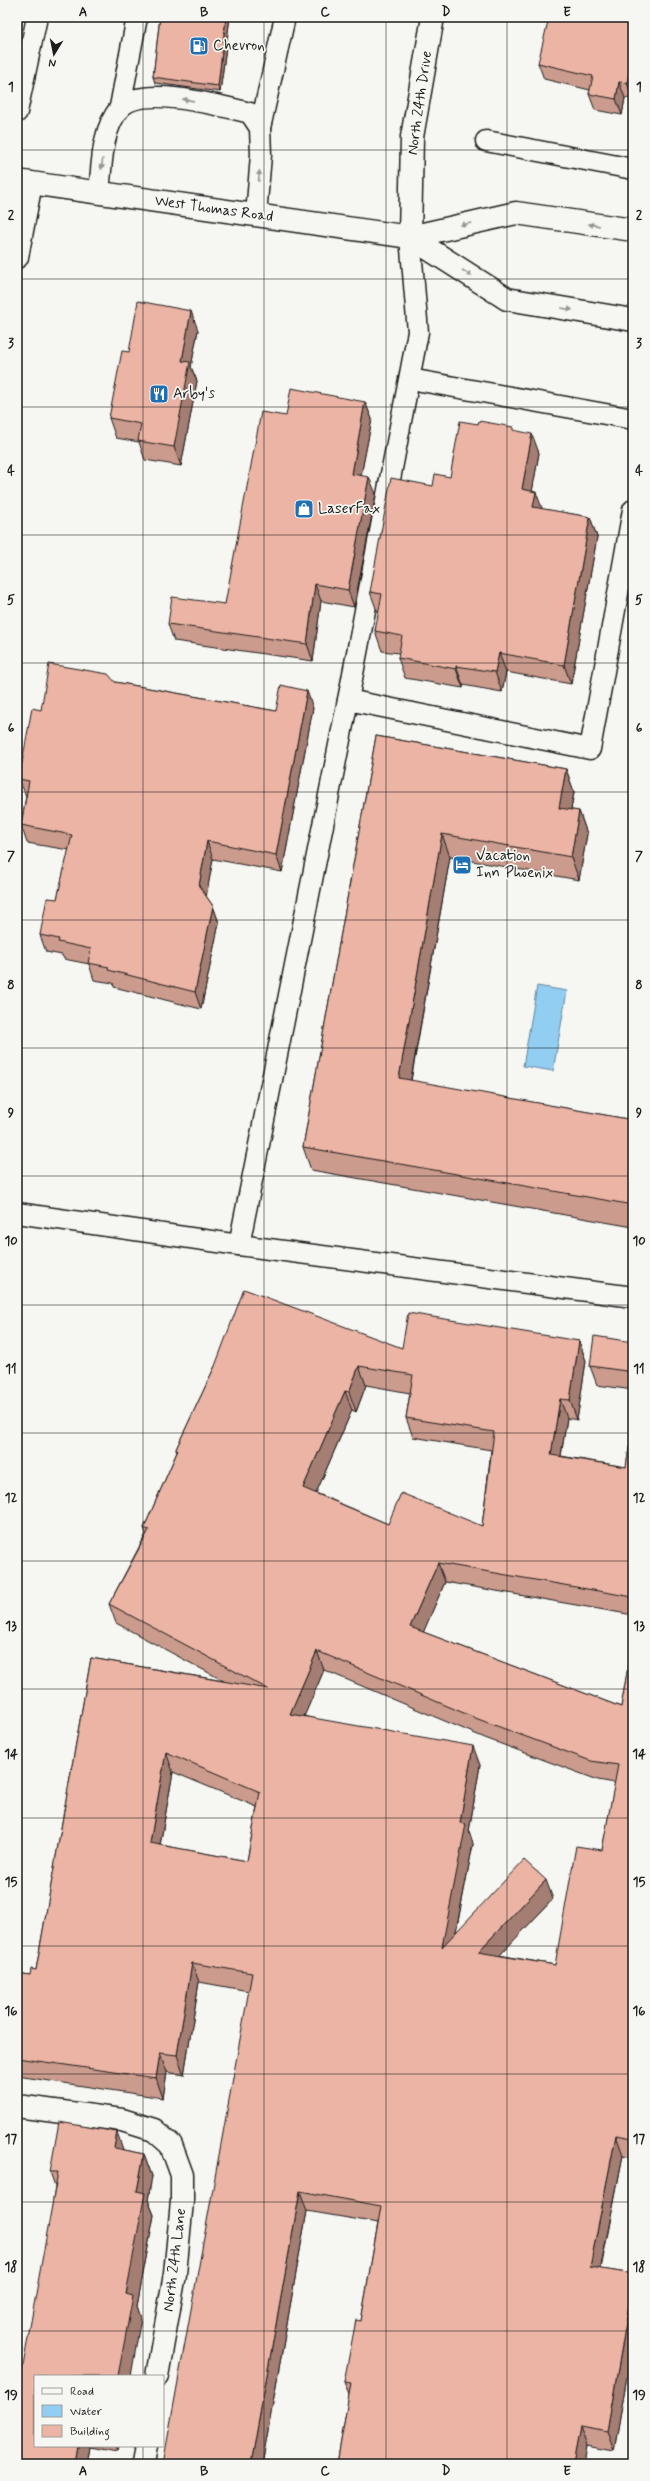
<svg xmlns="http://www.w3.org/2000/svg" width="650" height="2481" font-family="Mynerve,sans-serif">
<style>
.water{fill:#91cef2;stroke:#62879c}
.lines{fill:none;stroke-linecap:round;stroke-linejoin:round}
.lane-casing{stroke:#1c1c1c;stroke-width:23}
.street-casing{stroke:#1c1c1c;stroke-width:25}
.secondary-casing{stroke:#1c1c1c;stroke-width:25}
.lane{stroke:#f6f6f2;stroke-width:20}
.street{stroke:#f6f6f2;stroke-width:22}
.secondary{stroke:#f6f6f2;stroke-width:22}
.wall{fill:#cb9b8d;stroke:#1c1c1c;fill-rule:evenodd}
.shaded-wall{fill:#a57e73;stroke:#1c1c1c}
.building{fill:#ecb4a4;stroke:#1c1c1c;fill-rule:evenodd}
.oneway{fill:#949492}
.grid{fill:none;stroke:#1c1c1c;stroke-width:1;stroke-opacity:0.55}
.labels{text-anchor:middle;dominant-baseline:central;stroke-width:3.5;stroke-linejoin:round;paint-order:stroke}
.poi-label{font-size:15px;fill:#1c1c1c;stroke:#f6f6f2;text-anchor:start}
.street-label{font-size:15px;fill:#1c1c1c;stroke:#f6f6f2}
.neatline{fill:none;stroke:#1c1c1c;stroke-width:1.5}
.grid-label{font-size:13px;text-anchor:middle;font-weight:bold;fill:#1c1c1c}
</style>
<rect width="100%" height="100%" fill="#f6f6f2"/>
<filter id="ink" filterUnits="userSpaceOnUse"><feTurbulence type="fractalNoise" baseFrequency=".025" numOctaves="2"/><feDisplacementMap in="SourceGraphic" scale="8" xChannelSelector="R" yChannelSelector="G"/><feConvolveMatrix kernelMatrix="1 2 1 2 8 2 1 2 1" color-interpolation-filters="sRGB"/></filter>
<g filter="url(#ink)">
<path class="water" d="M537,986L567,991L553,1071L523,1066Z"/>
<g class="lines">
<defs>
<g id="lane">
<path d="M120,107L137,17"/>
<path d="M17,112L37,17"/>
<path d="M260,128L285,17"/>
<path d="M486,141L633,169"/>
<path d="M99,193C102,166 101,130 120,108C141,84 222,106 250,113L260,128L261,155L256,215"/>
<path d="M410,379L633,419"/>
<path d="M633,510L590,749L348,700L239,1245L633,1297"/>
<path d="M348,700L418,332L410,237"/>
<path d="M17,1213L239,1245"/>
</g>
<g id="street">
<path d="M410,237L412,137L433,17"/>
<path d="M17,257L31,183"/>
<path d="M17,2106L122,2120L154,2130L171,2145L182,2175V2201L175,2274L157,2376"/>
<path d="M143,2464L146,2446"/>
</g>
<g id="secondary">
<path d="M17,181L410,237L516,213L633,230"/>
<path d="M410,237L507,299L633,320"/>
</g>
</defs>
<use href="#lane" class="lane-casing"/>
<use href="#street" class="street-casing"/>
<use href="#secondary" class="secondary-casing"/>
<use href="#lane" class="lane"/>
<use href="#street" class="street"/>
<use href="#secondary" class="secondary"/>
</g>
<g class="wall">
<path d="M160,17H230L220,92L155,83L153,77Z"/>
<path d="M633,17V99L625,98L622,115L595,110L589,94L590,90L544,79L538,63Z"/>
<path d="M198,330L191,367L197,381L181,466L145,460L139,442L116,438L109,418L129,352Z"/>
<path d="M365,402L372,419L361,475L376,494L354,607L321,601L313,661L174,641L168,624L225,604L286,416Z"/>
<path d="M515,430L539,453L532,491L542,509L590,517L597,537L571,684L506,672L502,692L463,685V688L405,678L398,658L399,653L382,651L375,631L379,611H377L370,592L433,486L450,477Z"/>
<path d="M115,682L276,711L313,708L282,872L213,859L206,896L213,906L219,923L201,1009L114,987L113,983L94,980L89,964L64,959L62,955L46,952L40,935L57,899L69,850L27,843L21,825L26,796L19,779L41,710Z"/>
<path d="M376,736L566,769L574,792L571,810L579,811L587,834L579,880L450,857L411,1081L633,1120V1227L311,1170L303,1147Z"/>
<path d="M579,1341L586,1361L577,1420L567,1418L561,1456L626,1467L633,1425V1615L445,1582L423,1632L621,1707L633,1638V2157L623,2155L601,2269L633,2274V2342L614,2451L587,2446L584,2464H337L349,2395L344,2382L361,2321L378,2223L307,2211L262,2464L249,1991L199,1982L184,2075L167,2072L163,2098L17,2076V1973L30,1975L36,1970L91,1658L224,1681L116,1623L109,1604L146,1534L144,1528L177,1452L176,1449L215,1366L402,1348ZM366,1385L410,1393L406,1418L413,1437L491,1450L482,1526L388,1524L316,1493L352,1410L356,1412ZM324,1670L485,1738L598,1780L615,1783L602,1850L555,1965L499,1955L553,1899L456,1932L473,1844L469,1831L480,1765L304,1716ZM173,1772L257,1807L247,1861L160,1845Z"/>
<path d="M633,1342V1390L597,1385L590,1366Z"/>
<path d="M123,2150L144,2154L152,2176L148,2200L154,2215L137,2306L141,2318L35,2446H118L117,2452L90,2447L87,2464H17L55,2186L50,2172Z"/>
</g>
<g class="shaded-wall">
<path d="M226,17H230L220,92L218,86Z"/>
<path d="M633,57V99L627,83Z"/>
<path d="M619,82L625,98L622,115L616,99Z"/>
<path d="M191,311L198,330L191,367L197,381L181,466L174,447L182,361Z"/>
<path d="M365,402L372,419L358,491L352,474Z"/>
<path d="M532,434L539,453L529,509L522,489Z"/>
<path d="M369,477L376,494L354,607L348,590Z"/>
<path d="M536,492L543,511L533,507Z"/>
<path d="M590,517L597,537L571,684L564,665Z"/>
<path d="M315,584L321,601L313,661L307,644Z"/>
<path d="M499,653L506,672L502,692L495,672Z"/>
<path d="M456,666L463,685V688L456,669Z"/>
<path d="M307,691L313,708L282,872L276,855Z"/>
<path d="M566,769L574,792L567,830L559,808Z"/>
<path d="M579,811L587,834L579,880L571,857Z"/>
<path d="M442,834L450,857L407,1101L399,1078Z"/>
<path d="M207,841L213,859L205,903L199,886Z"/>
<path d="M213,906L219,923L201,1009L195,992Z"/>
<path d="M579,1341L586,1361L577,1420L570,1400Z"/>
<path d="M359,1366L366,1385L356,1412L349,1392Z"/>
<path d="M345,1391L352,1410L310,1507L303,1488Z"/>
<path d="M560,1399L567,1418L558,1474L551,1455Z"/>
<path d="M438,1563L445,1582L417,1647L410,1627Z"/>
<path d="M317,1651L324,1670L297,1733L290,1714Z"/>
<path d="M473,1746L480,1765L469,1831L473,1844L449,1966L442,1947L460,1823Z"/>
<path d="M166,1752L173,1772L157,1862L150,1843Z"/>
<path d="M546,1880L553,1899L485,1971L478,1952Z"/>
<path d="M192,1963L199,1982L184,2075L177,2055Z"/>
<path d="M160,2053L167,2072L163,2098L156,2078Z"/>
<path d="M117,2132L125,2155L114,2148Z"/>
<path d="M616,2135L623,2155L597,2286L590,2267Z"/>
<path d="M144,2154L152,2176L148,2200L154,2215L137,2306L141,2318L131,2376H118L137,2191Z"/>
<path d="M300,2191L307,2211L262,2464H251Z"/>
<path d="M633,2282V2342L614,2451L607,2432Z"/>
<path d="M580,2427L587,2446L584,2464H573Z"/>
<path d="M78,2446H89L90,2447L87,2464H75Z"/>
<path d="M114,2446H118L117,2452Z"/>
</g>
<g class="building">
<path d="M160,17H226L218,86L153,77Z"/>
<path d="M549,17H633V57L627,83L619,82L616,99L589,94L593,76L538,63Z"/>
<path d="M138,301L191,311L182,361L190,362L174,447L138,441L141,424L109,418L122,351L129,352Z"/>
<path d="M291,388L365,402L352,474L369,477L348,590L315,584L307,644L168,624L172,597L225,604L261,412L286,416Z"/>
<path d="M460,421L478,424L479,421L513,427V430L532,434L522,489L536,492L533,507L590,517L564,665L499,653L495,672L456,666V669L398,658L402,636L375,631L382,594L370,592L391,478L433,486L435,474L450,477Z"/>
<path d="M49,664L108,674L115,682L276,711L281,685L307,691L276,855L207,841L199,886L213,906L195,992L108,970L109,967L88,963L91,949L58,942L59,939L40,935L47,898L57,899L72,835L21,825L29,781L19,779L32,708L41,710Z"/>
<path d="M376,736L566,769L559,808L579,811L571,857L442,834L399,1078L633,1120V1205L303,1147Z"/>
<path d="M244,1289L402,1348L408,1313L579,1341L570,1400L560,1399L551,1455L626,1467L633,1425V1597L438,1563L410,1627L621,1707L633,1638V2138L616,2135L590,2267L633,2274V2282L607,2432L580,2427L573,2464H337L351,2383L344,2382L356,2320L361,2321L381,2206L300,2191L251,2464H163L252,1973L192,1963L177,2055L160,2053L156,2078L17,2058V1973L30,1975L31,1969L36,1970L91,1658L268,1689L109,1604L149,1530L144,1528L178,1450L176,1449L215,1366ZM359,1366L413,1375L406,1418L494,1432L482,1526L401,1493L388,1524L303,1488L345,1391L349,1392ZM317,1651L478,1719L591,1761L618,1765L602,1850L576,1846L555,1965L478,1952L546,1880L524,1860L442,1947L466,1824L460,1823L473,1746L290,1714ZM166,1752L260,1792L247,1861L150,1843Z"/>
<path d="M594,1336L633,1342V1372L590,1366Z"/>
<path d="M59,2122L117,2132L114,2148L144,2154L137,2191L145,2193L126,2294L133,2296L118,2376H35V2446H78L75,2464H17V2399L58,2172H50Z"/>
</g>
<defs><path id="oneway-solid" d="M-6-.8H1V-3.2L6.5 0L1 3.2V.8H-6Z"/></defs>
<g class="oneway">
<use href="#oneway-solid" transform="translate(188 100) rotate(-172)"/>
<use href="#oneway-solid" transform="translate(102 164) rotate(97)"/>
<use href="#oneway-solid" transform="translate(259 176) rotate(-85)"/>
<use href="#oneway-solid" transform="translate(466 224) rotate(168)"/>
<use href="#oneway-solid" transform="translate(594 225) rotate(-172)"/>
<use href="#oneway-solid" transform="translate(467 273) rotate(33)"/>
<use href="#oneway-solid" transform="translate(567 309) rotate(9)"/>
</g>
</g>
<path class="grid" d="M143,17V2376M264,17V2464M386,17V2464M507,17V2464M17,150H633M17,279H633M17,407H633M17,535H633M17,663H633M17,792H633M17,920H633M17,1048H633M17,1176H633M17,1305H633M17,1433H633M17,1561H633M17,1689H633M17,1818H633M17,1946H633M17,2074H633M17,2202H633M17,2331H633M143,2446V2464"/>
<defs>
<symbol id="fuel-square" viewBox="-11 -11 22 22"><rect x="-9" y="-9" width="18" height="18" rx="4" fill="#1f6fb2" stroke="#f6f6f2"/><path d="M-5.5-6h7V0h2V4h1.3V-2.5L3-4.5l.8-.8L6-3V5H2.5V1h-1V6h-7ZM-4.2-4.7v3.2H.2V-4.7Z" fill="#fff"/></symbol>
<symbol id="restaurant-square" viewBox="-11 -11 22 22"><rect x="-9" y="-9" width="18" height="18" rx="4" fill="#1f6fb2" stroke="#f6f6f2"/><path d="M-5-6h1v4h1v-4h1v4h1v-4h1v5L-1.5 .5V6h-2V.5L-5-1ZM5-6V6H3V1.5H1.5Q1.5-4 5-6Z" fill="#fff"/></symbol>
<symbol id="shop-square" viewBox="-11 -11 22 22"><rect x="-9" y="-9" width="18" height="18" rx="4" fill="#1f6fb2" stroke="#f6f6f2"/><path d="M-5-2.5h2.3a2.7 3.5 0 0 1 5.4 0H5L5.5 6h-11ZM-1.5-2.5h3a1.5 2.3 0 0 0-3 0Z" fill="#fff"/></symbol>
<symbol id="hotel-square" viewBox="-11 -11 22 22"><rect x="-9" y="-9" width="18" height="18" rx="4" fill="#1f6fb2" stroke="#f6f6f2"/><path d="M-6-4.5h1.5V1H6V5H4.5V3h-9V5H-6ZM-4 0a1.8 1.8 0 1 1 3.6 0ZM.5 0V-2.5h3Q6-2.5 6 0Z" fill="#fff"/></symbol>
</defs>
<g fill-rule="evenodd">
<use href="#fuel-square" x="188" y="35" width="22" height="22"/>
<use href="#restaurant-square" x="148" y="383" width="22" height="22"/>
<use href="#shop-square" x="293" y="498" width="22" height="22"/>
<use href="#hotel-square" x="451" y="854" width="22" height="22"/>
</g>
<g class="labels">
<g class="poi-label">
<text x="213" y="46">Chevron</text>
<text x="173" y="394">Arby's</text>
<text x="318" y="509">LaserFax</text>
<text x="476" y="856">Vacation<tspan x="476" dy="17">Inn Phoenix</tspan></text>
</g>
<g class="street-label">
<text transform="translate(420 103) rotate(-82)">North 24th Drive</text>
<text transform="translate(214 209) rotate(8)">West Thomas Road</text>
<text transform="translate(175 2260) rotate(-83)">North 24th Lane</text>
</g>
</g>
<rect width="650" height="2481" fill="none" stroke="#f6f6f2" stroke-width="44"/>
<rect x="34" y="2375" width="130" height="72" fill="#f6f6f2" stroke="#9f9f9c"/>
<rect x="42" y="2388" width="20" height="6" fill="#f6f6f2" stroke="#9f9f9c"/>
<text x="70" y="2395" font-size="12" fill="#1c1c1c">Road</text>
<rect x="42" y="2405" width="20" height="12" fill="#91cef2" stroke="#9f9f9c"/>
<text x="70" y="2415" font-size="12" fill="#1c1c1c">Water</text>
<rect x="42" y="2425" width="20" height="12" fill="#ecb4a4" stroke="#9f9f9c"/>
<text x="70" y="2435" font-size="12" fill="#1c1c1c">Building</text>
<g transform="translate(54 54) rotate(190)" stroke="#f6f6f2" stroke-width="3" paint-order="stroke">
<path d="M0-3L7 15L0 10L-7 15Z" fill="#1c1c1c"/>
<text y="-6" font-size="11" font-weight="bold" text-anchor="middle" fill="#1c1c1c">N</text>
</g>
<rect x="22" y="22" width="606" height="2437" class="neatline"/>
<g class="grid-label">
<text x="83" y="16">A</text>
<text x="204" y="16">B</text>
<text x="325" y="16">C</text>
<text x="446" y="16">D</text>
<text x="567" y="16">E</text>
<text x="11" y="91">1</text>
<text x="639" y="91">1</text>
<text x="11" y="219">2</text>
<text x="639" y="219">2</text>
<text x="11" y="347">3</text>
<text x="639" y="347">3</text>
<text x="11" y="475">4</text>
<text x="639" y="475">4</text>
<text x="11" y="604">5</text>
<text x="639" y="604">5</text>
<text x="11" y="732">6</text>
<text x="639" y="732">6</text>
<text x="11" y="860">7</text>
<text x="639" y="860">7</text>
<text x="11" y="989">8</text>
<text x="639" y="989">8</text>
<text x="11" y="1117">9</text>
<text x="639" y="1117">9</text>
<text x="11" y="1245">10</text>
<text x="639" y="1245">10</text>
<text x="11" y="1373">11</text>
<text x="639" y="1373">11</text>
<text x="11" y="1502">12</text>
<text x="639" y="1502">12</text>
<text x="11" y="1630">13</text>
<text x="639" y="1630">13</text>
<text x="11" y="1758">14</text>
<text x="639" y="1758">14</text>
<text x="11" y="1886">15</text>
<text x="639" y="1886">15</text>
<text x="11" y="2015">16</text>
<text x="639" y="2015">16</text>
<text x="11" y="2143">17</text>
<text x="639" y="2143">17</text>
<text x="11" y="2271">18</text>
<text x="639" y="2271">18</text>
<text x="11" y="2399">19</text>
<text x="639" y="2399">19</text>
<text x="83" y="2475">A</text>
<text x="204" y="2475">B</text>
<text x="325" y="2475">C</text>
<text x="446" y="2475">D</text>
<text x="567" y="2475">E</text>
</g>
</svg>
